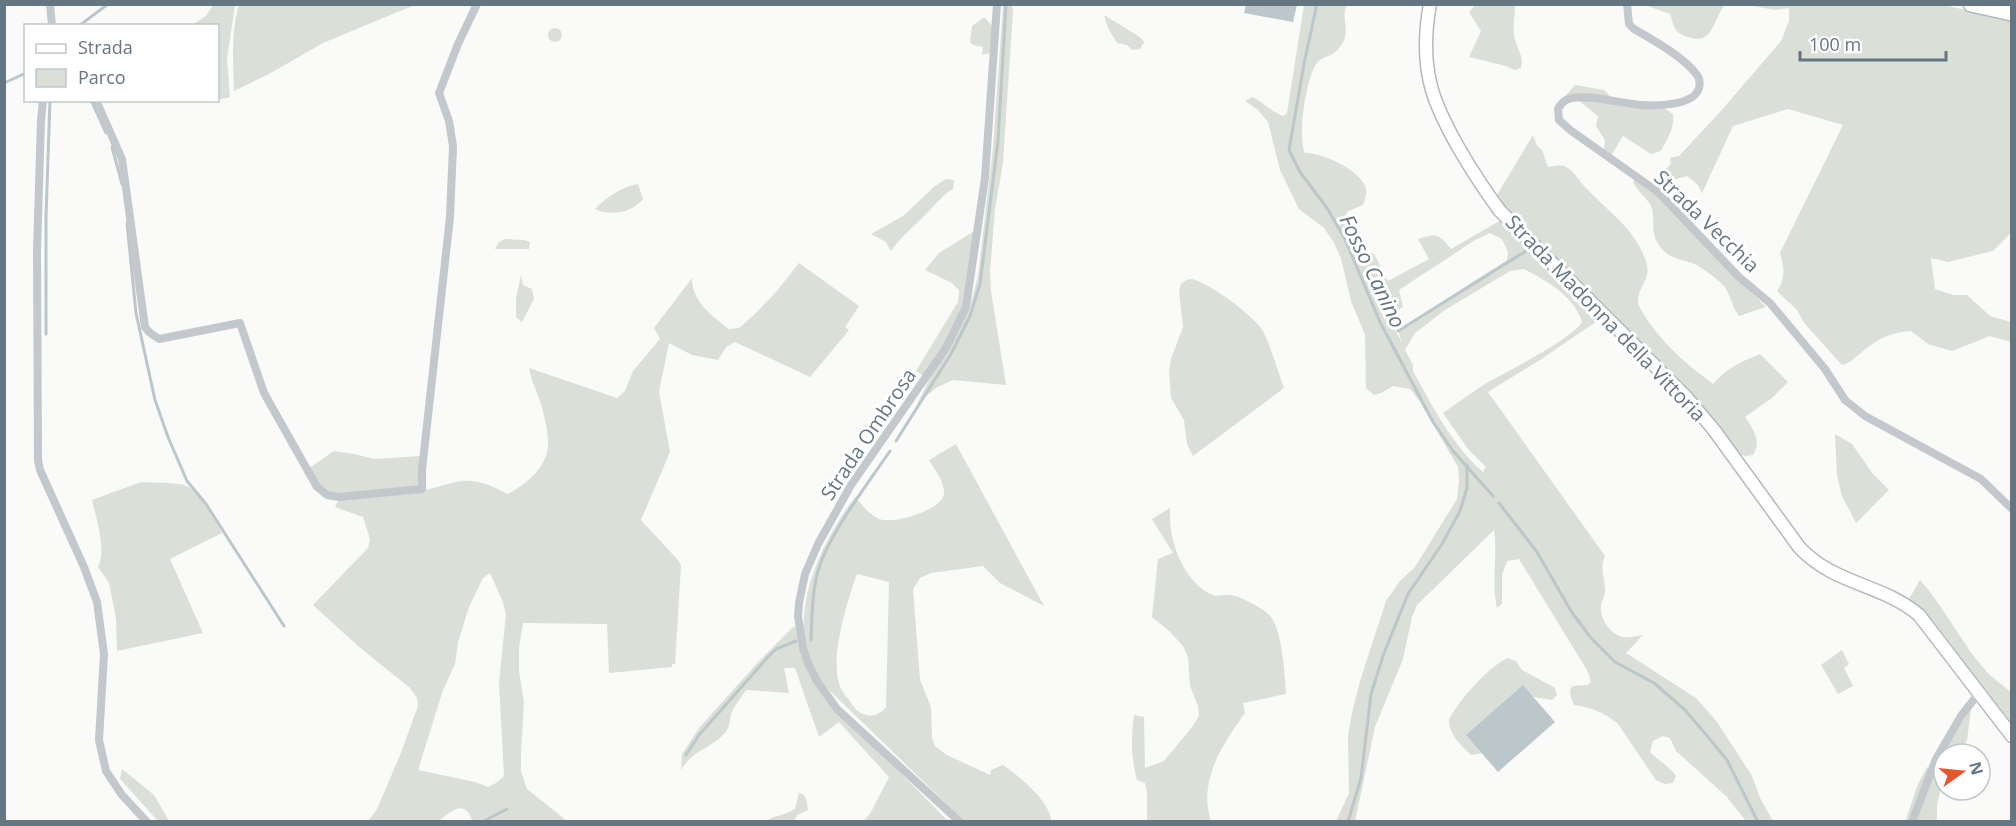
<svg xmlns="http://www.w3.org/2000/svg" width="2016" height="826" font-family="'Open Sans',sans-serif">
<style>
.green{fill:#dadfd7;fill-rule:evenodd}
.water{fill:#bbc7cb}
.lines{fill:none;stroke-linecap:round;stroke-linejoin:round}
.stream{stroke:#bbc7cb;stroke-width:3}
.secondary-casing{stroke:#b3babf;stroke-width:15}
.highway-casing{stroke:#b4b9bd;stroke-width:18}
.street{stroke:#c3c8cc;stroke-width:8}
.secondary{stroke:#fff;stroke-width:12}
.highway{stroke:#fff;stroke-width:15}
.labels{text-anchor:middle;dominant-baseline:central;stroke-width:6;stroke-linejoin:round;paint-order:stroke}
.street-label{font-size:20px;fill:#657683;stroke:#fff}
.water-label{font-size:21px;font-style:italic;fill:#60757c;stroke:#fff}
</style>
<rect width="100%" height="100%" fill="#fafaf8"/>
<g class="green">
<path d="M239,4H411L412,6L323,43L269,74L234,91C233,62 231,32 239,4Z"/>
<path d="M213,5H235L227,59L230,97L218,100V26L192,25L206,16Z"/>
<path d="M1003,5H1012L1013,10L1003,163L995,209L990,272L991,291L1006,385L953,380L936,388L917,404L933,372L970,307L978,276L993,148Z"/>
<path d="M1304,5H1347C1341,16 1349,28 1344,40C1336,58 1325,54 1317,63C1306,77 1297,137 1305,153C1323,153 1358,169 1365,186C1368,193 1365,198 1363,205L1348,211L1345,216L1350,234L1358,247L1374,254L1388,281L1429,259L1418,239C1436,233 1439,234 1451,249L1501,220L1600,319L1540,360L1488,392L1605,556C1600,568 1604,576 1605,588C1606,595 1602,599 1601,606C1599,619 1612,636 1624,637C1630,638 1637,636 1643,635L1626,653L1696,698L1717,722L1752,776L1760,798L1773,821H1746L1726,796L1676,751L1670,738L1663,736L1653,741L1650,752C1659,761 1668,765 1676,776L1673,783L1665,784L1656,780L1618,724C1606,713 1590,707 1574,705C1571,697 1568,693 1572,686L1588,685L1591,681L1587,670L1519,559L1507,561L1502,575V604L1497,608C1491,582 1498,556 1494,530L1417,605L1412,617L1403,659L1375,727L1355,821H1336L1349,793L1348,736L1352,713L1360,681L1386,601L1400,581L1415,567L1457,499L1459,480L1458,467L1419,400L1410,389L1393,386L1381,393L1374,395L1366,388L1365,335L1351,301L1341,258L1334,243L1324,228L1299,209L1280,170L1268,122L1257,109L1245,101L1252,97C1264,102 1271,112 1283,116L1287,113ZM1490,233L1502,239L1508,252L1507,260L1398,330L1402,343L1390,320L1403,306L1399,290L1475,240ZM1524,269C1546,280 1575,297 1582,322C1572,339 1506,372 1485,384C1471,393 1457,403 1443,413L1468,449L1486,467L1483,472C1453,446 1432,406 1413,371V365L1405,350L1415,333L1445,310L1510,271Z"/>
<path d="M1475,5H1515C1515,16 1512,29 1515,40C1518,51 1524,56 1521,68L1515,70L1506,66L1469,57L1481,31L1469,12Z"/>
<path d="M1645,5H1725C1714,17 1713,45 1691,38C1674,33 1675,29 1670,14Z"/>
<path d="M1748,5H1943L2011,20V233L1993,251L1948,262L1931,258L1935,289L1953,295H1967L1990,316L2011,322V342L1990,336L1952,351L1928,344L1911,331C1891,332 1877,339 1862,352C1855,357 1851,363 1842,365L1805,324L1797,310L1777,291C1786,278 1784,267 1780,253L1843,125L1788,109L1733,126L1702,193L1698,185L1687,176L1662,183L1658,179L1661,174L1671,164L1670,158L1679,156L1720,112L1781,41L1789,21V8L1775,10Z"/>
<path d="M1104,15L1140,37L1144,42L1140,49L1132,50L1127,45L1117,43L1108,28Z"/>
<path d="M983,18H985L992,26L990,53L982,55L983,47L973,45L970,42L972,26Z"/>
<circle cx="555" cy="35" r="7"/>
<path d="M1575,85L1604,90L1614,100L1654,102L1673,114C1675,128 1667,139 1661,151L1651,154L1623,136L1611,156L1604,149L1605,140L1596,126L1598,116L1573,96L1563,99Z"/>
<path d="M1533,135L1537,146L1542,150L1548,167C1555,166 1560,164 1566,167C1574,171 1579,181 1585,187C1609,213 1637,229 1647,265C1651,282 1632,292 1640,308C1652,330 1672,351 1691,367C1698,373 1706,378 1713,384C1728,367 1739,363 1760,354L1788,382L1772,398L1745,417C1753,429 1762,441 1753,455L1746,456L1737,453L1503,206L1497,195Z"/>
<path d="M946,179L954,180L953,189C943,194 936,204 928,212C915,226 902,235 891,251L886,242L871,234L903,216L935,186Z"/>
<path d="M1635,179L1657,193L1685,225L1766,307L1739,316C1731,306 1731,292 1721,283C1713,276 1704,269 1695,264C1685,260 1672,259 1665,252C1646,234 1658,218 1650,204C1645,196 1637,191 1633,182Z"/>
<path d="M638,184L643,199C633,212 610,217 595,209C607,197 621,187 638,184Z"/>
<path d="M976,230L965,306L954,330L924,376L916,371L958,302L959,290L952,283L925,270L939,253Z"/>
<path d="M505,239L524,240L530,242L529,249H495L499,242Z"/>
<path d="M799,263L859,306L845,327L849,330L810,377L735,342L726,347L718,360L692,355L669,343L659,392L670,452L641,520L678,560L681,565L675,664H672V667L609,673L607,624L523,623L519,647V671L524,702L521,751V771L527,789L567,821H472C465,798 451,811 439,821H368L377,809L401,753L418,706L417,698L410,688L358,646L313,605L368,548L370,539L363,517L335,507L339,498L329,497L308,469L334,451L354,454L374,459L420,456L423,490C435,489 444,484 456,482C474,478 491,485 507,494C525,486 547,467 548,446C549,433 544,416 541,404C537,391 531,381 529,368L617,398L625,391L633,371L660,339L654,328L692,278C692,302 712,316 729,329L739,328L754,315L776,292ZM490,573L503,602L506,614L499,683L504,776L496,783L488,787L475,782L418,770L443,690L455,664L458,642L469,607L483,578Z"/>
<path d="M521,275L523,285L532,289L534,299L522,322L516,317V299Z"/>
<path d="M1192,279C1211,284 1248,312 1260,327C1268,336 1279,375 1284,388L1193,456L1187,444L1184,420L1171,398L1169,372L1171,359L1183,327L1179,290L1181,284L1186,280Z"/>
<path d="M1835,434L1852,444L1873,474L1889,490L1856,523L1842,496L1837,476Z"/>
<path d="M956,444L1044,606L1000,583L983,566L931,573L920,578L913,589L920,680L931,707L932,738L935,746L947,755L990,775L991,770L1003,765C1020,777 1049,800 1052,822L964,821L826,687C822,681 816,675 813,668C787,611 821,543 855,497C862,505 869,514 879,519C893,525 942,510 944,494C945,482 935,470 929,460ZM857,574L889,582L886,707C882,713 874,717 866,715C858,713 853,707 849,700C846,696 843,693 841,689C828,661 847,602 857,574Z"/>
<path d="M141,482C155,483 171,482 184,485C198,489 215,521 222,533L170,559L203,633L117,651L116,619L109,583L98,567C107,551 96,518 92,500Z"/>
<path d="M1170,508C1170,517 1170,527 1172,536C1176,557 1191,587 1213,595C1218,597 1225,594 1231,595C1240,596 1265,609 1271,617C1282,631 1285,675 1286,694L1243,703L1245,713C1222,745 1198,781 1211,821H1147V792L1145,783L1137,780C1131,759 1131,737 1134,715L1144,717L1145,768L1164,761L1193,726L1199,716L1198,706L1190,686L1188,657L1183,646L1169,631L1152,617L1158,559L1173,553L1152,519Z"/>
<path d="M1920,580C1945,608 1961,643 1986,671C1993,679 2003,685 2011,692V728L1941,633L1909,599Z"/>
<path d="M794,626L796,628L809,674L879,751L948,821H863L870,814L889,777L839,722L819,737L795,668H784L789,693L746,690C741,698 733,707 731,715C729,723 730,726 725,733C711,749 692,750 681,770L682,754L699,728L760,660Z"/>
<path d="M1842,650L1849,664L1844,668L1853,686L1838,694L1821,665Z"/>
<path d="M1508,658L1516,661L1522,670L1555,688L1557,695L1552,700L1533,697L1523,686L1467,735L1482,753L1471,755C1461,745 1449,735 1449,720C1458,701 1489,666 1508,658Z"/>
<path d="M1971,709L1967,740L1957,754H1944V776L1937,805V821L1905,822L1918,784L1927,767L1933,772L1936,771C1945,749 1957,729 1971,709Z"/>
<path d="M122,769L154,795L169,821H158L120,779Z"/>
<path d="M799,793C807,794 807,803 808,810L797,815L794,821H765C774,816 785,815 795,809Z"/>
</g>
<g class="water">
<path d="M1246,4H1297V5L1293,22L1244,13Z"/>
<path d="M1523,685L1555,722L1498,772L1466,735Z"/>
</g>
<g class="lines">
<g class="stream">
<path d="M1317,4L1304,64L1289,150L1300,172L1327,208L1345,239L1380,322L1433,422L1453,451L1493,496"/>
<path d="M79,26L108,4"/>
<path d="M4,83L26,73"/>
<path d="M91,100L106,133"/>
<path d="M112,147L122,184"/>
<path d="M127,223L136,313L155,400L168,437L187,481L206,504L284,626"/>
<path d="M1398,331L1526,251"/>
<path d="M46,334V216L50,100"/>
<path d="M896,441L951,354L970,316L980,284L998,141L1006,4"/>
<path d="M1499,503L1537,552L1571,611L1590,637L1615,662L1654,683L1685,710L1708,737L1727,760L1758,822"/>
<path d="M811,640C812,617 812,593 818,571C829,534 868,483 890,451"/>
<path d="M686,755L699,735L767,658L776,649L796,641"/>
<path d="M482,822L507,809"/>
<path d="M1348,822L1361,778L1371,694L1384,653L1408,594L1442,544L1460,511L1467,488V465"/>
</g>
<defs>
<path id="secondary" d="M1430,4C1425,31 1424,56 1430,82C1438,120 1477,180 1500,211L1687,398L1714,430L1799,547C1834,585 1881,583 1919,615L2012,736"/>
<path id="highway" d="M1971,4L2012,13"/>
</defs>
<use href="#secondary" class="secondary-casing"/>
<use href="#highway" class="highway-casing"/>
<g class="street">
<path d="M50,4L52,26"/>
<path d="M1627,4L1629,24L1634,29C1653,40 1684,57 1697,75C1700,79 1700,84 1699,88C1694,106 1656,106 1641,105C1618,103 1594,95 1572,98C1565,99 1561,103 1558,109L1559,120L1570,130L1658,192L1739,277L1770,303L1825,369L1845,400L1865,416L1981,479L2012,509"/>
<path d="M43,100L41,120L37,251L38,460L40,470L84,567L97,602L104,654L99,740L106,771L122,795L147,822"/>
<path d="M96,100L122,159L145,327L149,332L159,339L240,323L264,393L317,487L327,495L339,497L422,489V470L450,217L453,146L449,121L439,93L458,44L477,4"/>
<path d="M960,822L837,709L817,681L808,663L803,648L798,616L799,603L805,574L818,544L851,485L946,348L966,307L985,178L997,4"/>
<path d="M1912,822L1936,759L1961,716L1979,693"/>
</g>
<use href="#secondary" class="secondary"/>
<use href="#highway" class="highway"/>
</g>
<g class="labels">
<g class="street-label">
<text transform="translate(1707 221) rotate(44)">Strada Vecchia</text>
<text transform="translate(1606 318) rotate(46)">Strada Madonna della Vittoria</text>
<text transform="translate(868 434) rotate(-56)">Strada Ombrosa</text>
</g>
<g class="water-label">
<text transform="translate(1373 271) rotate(64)">Fosso Canino</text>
</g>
</g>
<rect width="2016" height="826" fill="none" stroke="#657683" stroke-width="12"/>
<rect x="24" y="24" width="195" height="78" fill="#ffffff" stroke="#c1c8cd" stroke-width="1.5"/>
<rect x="36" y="44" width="30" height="9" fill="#ffffff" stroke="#c1c8cd" stroke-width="1.5"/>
<text x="78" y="54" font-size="18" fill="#657683">Strada</text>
<rect x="36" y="69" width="30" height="18" fill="#dadfd7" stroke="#c1c8cd" stroke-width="1.5"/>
<text x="78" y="84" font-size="18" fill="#657683">Parco</text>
<g transform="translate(1962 772) rotate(75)"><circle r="28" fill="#ffffff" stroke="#c1c8cd" stroke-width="1.5"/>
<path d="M0-4.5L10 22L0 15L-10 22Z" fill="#e4572e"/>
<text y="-9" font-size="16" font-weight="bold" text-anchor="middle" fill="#657683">N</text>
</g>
<path d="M1800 51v9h146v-9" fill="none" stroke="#657683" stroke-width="3"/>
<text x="1809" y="51" font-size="18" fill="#657683" stroke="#ffffff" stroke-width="4.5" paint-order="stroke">100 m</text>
</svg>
